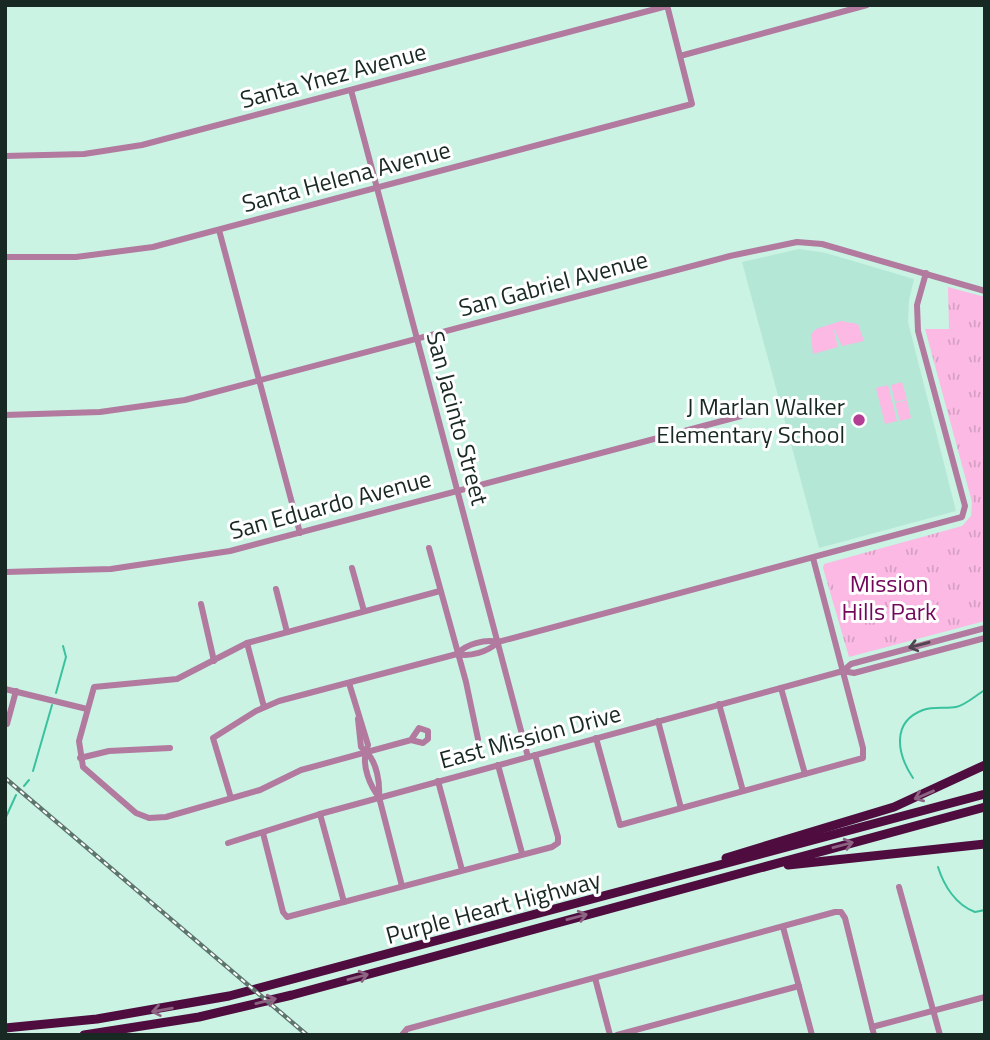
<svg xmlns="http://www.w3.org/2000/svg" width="990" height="1040" font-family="'Titillium Web',sans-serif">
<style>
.built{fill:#b5e7d6}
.park{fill:url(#park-tufts)}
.pitch{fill:#fbb9e4}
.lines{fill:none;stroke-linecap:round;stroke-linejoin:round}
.stream{stroke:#3ac29e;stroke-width:2}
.minor{stroke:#b17a9e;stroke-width:6}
.highway{stroke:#4f0d3f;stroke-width:9}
.rail-casing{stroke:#5d766d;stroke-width:4.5}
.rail{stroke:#fff;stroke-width:2;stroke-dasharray:5;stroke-linecap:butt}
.oneway{stroke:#4e454e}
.oneway2{stroke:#8d6282}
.poi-dot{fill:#b43e94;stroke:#fff;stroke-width:2.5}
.labels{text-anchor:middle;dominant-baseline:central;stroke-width:6;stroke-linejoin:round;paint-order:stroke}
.street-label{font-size:24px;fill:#182823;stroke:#fff}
.poi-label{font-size:24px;fill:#182823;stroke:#fff;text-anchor:end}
.park-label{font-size:24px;fill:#72075b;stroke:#fff}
</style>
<defs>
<pattern id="park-tufts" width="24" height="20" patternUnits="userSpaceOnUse" patternTransform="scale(1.75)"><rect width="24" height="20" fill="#fbb9e4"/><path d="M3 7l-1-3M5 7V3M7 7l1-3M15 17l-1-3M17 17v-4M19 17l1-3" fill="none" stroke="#d69fc3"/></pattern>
</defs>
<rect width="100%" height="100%" fill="#caf3e4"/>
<path class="built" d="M799,249L826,253L914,279L909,300L908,322L956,511L819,548L742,262Z"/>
<path class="park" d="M948,287L985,297V621L849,657L823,568L824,564L962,526L971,516L972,502L925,329H949Z"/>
<g class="pitch">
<path d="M841,321L858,324L864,341L842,346L833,327L838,347L813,354L811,334L816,329Z"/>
<path d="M902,382L907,399L895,402L891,385Z"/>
<path d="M888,385L897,421L885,424L876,388Z"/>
<path d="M907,400L911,418L900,421L895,403Z"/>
<path d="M868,556L871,558L876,584L835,593L829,570L831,566Z"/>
<path d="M933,600L940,626L910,634L903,608Z"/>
</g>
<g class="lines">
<g class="stream">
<path d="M56,693L66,657L63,646"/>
<path d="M33,771L52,705"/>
<path d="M913,778C897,754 891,722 923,710C934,706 946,709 956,707C966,705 976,695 985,690"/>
<path d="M24,786L29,780"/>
<path d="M6,817L16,795"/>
<path d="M938,867C944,886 956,905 975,912L985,910"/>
</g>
<g class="minor">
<path d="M680,56L867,5"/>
<path d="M351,90L528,757"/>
<path d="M5,156L84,154L142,145L667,6"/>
<path d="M219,230L300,533"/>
<path d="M5,257H76L153,247L692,104L667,5"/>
<path d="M5,415L100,412L185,400L730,256L797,242L822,244L985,291"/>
<path d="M429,548L466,682L478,739"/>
<path d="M352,568L364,611"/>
<path d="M5,572L111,569L230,551L741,416"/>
<path d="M276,589L287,632"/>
<path d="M201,604L214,661"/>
<path d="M247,643L264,707"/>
<path d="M457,654C466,644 485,639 498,642L962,517L965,506L918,331L917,305L926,273"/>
<path d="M843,671L854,673L985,638"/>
<path d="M349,683L368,745L366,752C377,762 380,783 379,797L402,886"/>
<path d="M781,688L805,774"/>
<path d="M5,689L87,709"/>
<path d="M719,704L743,791"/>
<path d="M358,719L361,747L366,752C362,766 370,786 379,797"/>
<path d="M658,721L681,808"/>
<path d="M7,724L16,691"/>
<path d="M596,738L620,825L863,758V748L813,558"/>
<path d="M411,740L419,728L428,731V739L423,743L411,740L301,770L260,790L166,817L149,818L136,813L83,767L79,741L94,687L177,679L247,643L440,591"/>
<path d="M80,758L109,751L170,748"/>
<path d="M498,765L522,853"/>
<path d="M438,781L462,870"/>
<path d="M231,798L213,738L256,711L279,701L457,654C470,657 488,652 498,642"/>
<path d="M320,814L344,902"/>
<path d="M263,833L283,912L287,917L552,847L558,843V837L535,755"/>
<path d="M228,843L320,814L843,671L851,664L985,628"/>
<path d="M899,887L940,1035"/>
<path d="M783,927L812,1035"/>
<path d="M595,978L610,1035"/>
<path d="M872,1027L985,997"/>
<path d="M402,1035L407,1029L835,912H841L845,918L874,1035"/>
<path d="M617,1035L799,986"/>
</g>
<g class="highway">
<path d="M726,858L894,807L985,765"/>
<path d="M788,865L985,844"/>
<path d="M5,1028L97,1019L229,996L985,794"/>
<path d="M84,1035L199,1017L292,995L985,807"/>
</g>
<defs>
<path id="rail" d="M5,778L307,1035"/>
</defs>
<use href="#rail" class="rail-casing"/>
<use href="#rail" class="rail"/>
</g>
<defs><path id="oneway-shaft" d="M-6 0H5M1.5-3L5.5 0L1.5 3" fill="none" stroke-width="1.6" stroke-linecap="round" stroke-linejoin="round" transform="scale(1.75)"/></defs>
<use class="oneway" href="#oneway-shaft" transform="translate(919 645) rotate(165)"/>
<g class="oneway2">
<use href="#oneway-shaft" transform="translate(924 795) rotate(157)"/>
<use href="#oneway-shaft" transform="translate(843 845) rotate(-15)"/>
<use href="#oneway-shaft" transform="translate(577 917) rotate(-15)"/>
<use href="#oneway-shaft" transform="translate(358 977) rotate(-15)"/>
<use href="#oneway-shaft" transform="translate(266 1001) rotate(-14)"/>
<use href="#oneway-shaft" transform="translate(162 1010) rotate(170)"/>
</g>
<circle class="poi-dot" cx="859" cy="420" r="7"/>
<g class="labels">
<g class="street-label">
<text transform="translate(333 75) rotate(-15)">Santa Ynez Avenue</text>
<text transform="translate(346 176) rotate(-15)">Santa Helena Avenue</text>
<text transform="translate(553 283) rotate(-15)">San Gabriel Avenue</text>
<text transform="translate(458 418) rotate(75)">San Jacinto Street</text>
<text transform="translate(330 504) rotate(-15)">San Eduardo Avenue</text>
<text transform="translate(530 736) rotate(-15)">East Mission Drive</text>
<text transform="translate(493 907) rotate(-15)">Purple Heart Highway</text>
</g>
<g class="poi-label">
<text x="845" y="406">J Marlan Walker<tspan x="845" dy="28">Elementary School</tspan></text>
</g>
<g class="park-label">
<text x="889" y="583">Mission<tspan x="889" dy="28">Hills Park</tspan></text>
</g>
</g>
<rect width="990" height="1040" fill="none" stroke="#182823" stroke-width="14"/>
</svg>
